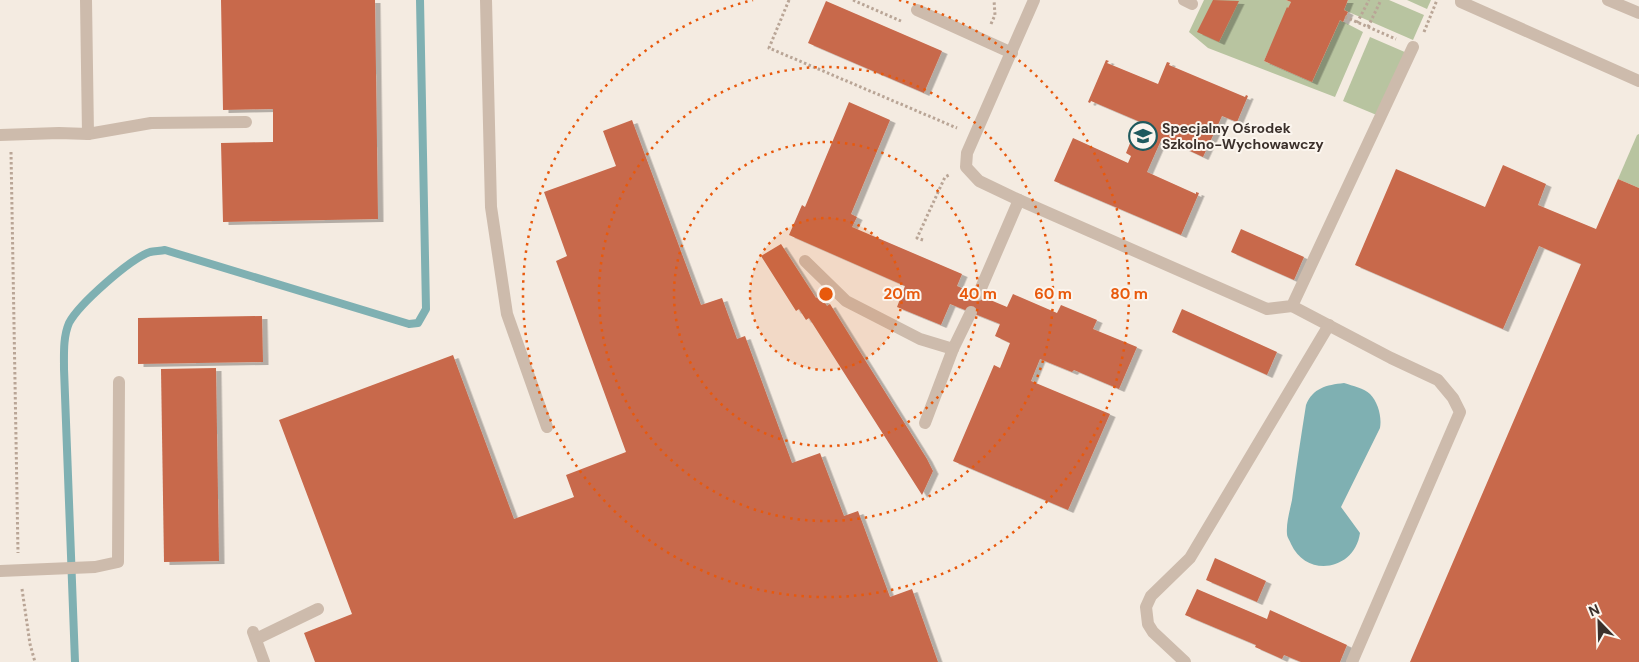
<svg xmlns="http://www.w3.org/2000/svg" width="1639" height="662" font-family="'DM Sans',sans-serif">
<style>
.green{fill:#b8c4a0}
.water{fill:#7fb0b2}
.lines{fill:none;stroke-linecap:round;stroke-linejoin:round}
.stream{stroke:#7fb0b2;stroke-width:8}
.building{fill:#c8694b;filter:url(#shadow)}
.path{stroke:#b9a596;stroke-width:3;stroke-dasharray:2.5 2.5;stroke-linecap:butt}
.minor{stroke:#cdbbac;stroke-width:12}
.ring{fill:none;stroke:#e8590c;stroke-width:2.5;stroke-dasharray:2.5 5}
.labels{text-anchor:middle;dominant-baseline:central;stroke-width:4;stroke-linejoin:round;paint-order:stroke}
.poi-label{font-size:14px;font-weight:bold;fill:#3b302b;stroke:#fbf5ee;text-anchor:start}
.centre{fill:#e8590c;stroke:#fbf5ee;stroke-width:2.5}
.ring-label{font-size:15px;text-anchor:middle;font-weight:bold;fill:#e8590c;stroke:#fbf5ee;stroke-width:4;stroke-linejoin:round;paint-order:stroke}
</style>
<defs>
<filter id="shadow"><feDropShadow dx="5.5" dy="3" stdDeviation="0" flood-color="#0004"/></filter>
</defs>
<rect width="100%" height="100%" fill="#f4ebe1"/>
<g class="green">
<path d="M1204,0H1286L1291,2L1264,61L1312,82L1340,20L1363,32L1335,97L1208,48L1189,32Z"/>
<path d="M1348,0H1389L1424,15L1413,40L1344,10Z"/>
<path d="M1407,0H1431L1427,9Z"/>
<path d="M1370,37L1407,53L1379,116L1343,101Z"/>
<path d="M1639,134V188L1618,179L1637,135Z"/>
</g>
<path class="water" d="M1344,383C1353,386 1364,388 1370,394C1378,402 1382,417 1380,428L1341,507L1360,533C1355,570 1307,579 1291,544C1290,541 1287,537 1287,534C1286,523 1290,510 1292,500C1296,468 1301,437 1306,405C1313,388 1326,385 1344,383Z"/>
<g class="lines">
<path class="stream" d="M75,662L64,369C64,354 63,337 69,323C79,304 130,259 150,252C154,251 161,251 165,250L409,324L418,323L426,309L420,0"/>
</g>
<g class="building">
<path d="M221,0H375L378,219L223,222L221,143L273,142V109L223,110Z"/>
<path d="M1213,0L1239,1L1219,42L1197,32Z"/>
<path d="M1286,0H1348L1344,10L1348,12L1343,22L1340,20L1312,82L1264,61L1287,7L1288,8L1291,2Z"/>
<path d="M826,1L942,51L924,93L808,43Z"/>
<path d="M1106,60L1109,61L1107,63L1158,84L1167,62L1170,63L1169,65L1245,97L1246,95L1248,96L1237,122L1222,116L1203,157L1162,138L1147,172L1196,194V192L1199,193L1181,235L1054,181L1073,138L1128,163L1131,156L1126,153L1133,136L1139,139L1145,124L1091,101L1090,103L1088,102Z"/>
<path d="M849,102L890,120L851,214L857,217L852,227L962,274L957,286L1007,307L1013,294L1057,313L1061,305L1097,320L1093,329L1137,347L1119,389L1074,370L1072,372L1040,359L1031,381L1110,414L1068,510L953,461L994,365L1000,368L1010,343L995,336L1000,324L950,304L941,325L897,307L905,286L789,235L802,205L805,207Z"/>
<path d="M632,120L701,305L722,298L737,339L745,336L792,463L820,453L844,516L858,511L890,597L912,589L938,662H315L304,633L352,614L279,420L453,355L514,519L574,497L566,475L626,452L556,261L567,256L544,192L616,166L603,131Z"/>
<path d="M1503,165L1546,184L1538,205L1596,229L1618,179L1639,188V662H1410L1581,264L1539,246L1503,329L1355,265L1396,169L1485,207Z"/>
<path d="M1241,229L1304,257L1294,280L1231,252Z"/>
<path d="M781,244L816,298L820,295L827,306L830,304L927,459L933,471L922,495L809,318L806,320L799,309L796,311L761,256Z"/>
<path d="M1182,309L1277,352L1267,375L1172,332Z"/>
<path d="M262,316L263,362L138,364V318Z"/>
<path d="M216,368L219,561L164,562L161,369Z"/>
<path d="M1215,558L1266,581L1257,602L1206,580Z"/>
<path d="M1197,589L1267,619L1270,610L1347,645L1340,662H1301L1284,655L1282,659L1255,647L1256,645L1185,615Z"/>
</g>
<g class="lines">
<g class="path">
<path d="M789,0L769,48L957,128"/>
<path d="M853,0L901,21"/>
<path d="M1345,17L1396,39"/>
<path d="M1357,23L1369,0"/>
<path d="M991,24L995,15L994,0"/>
<path d="M1368,27L1381,0"/>
<path d="M1424,32L1437,0"/>
<path d="M11,152L18,553"/>
<path d="M923,240L917,238L945,177L949,175"/>
<path d="M22,589L30,644L35,662"/>
</g>
<g class="minor">
<path d="M486,0L491,207L507,314L547,427"/>
<path d="M1184,0L1192,4"/>
<path d="M1461,0V2L1639,81"/>
<path d="M1608,0L1639,13"/>
<path d="M917,10L1012,53"/>
<path d="M88,134L151,123L246,122"/>
<path d="M0,135L59,133L88,134L86,0"/>
<path d="M1019,200L1267,309L1292,306L1413,47"/>
<path d="M805,261L846,301L920,339L953,349L971,312"/>
<path d="M978,295L1019,200L979,181L966,167L967,153L1034,0"/>
<path d="M1292,306L1391,358L1438,380L1453,398L1460,412L1352,662"/>
<path d="M925,423L953,349"/>
<path d="M0,571L95,567L118,562L119,382"/>
<path d="M253,632L264,662"/>
<path d="M256,639L318,609"/>
<path d="M1185,662L1153,632L1148,624L1146,607L1151,596L1190,558L1329,325"/>
</g>
</g>
<circle cx="826" cy="294" r="76" fill="#e8590c" fill-opacity=".12"/>
<g class="ring">
<circle cx="826" cy="294" r="76"/>
<circle cx="826" cy="294" r="152"/>
<circle cx="826" cy="294" r="227"/>
<path d="M899 0A303 303 0 1 1 753 0"/>
</g>
<defs>
<symbol id="school-ring" viewBox="-11 -11 22 22"><circle r="9.5" fill="#fbf5ee" stroke="#1f5a5e" stroke-width="1.5"/><path d="M0-5L7-2L0 1L-7-2ZM-4 1L0 2.5L4 1V4Q0 6-4 4Z" fill="#1f5a5e"/></symbol>
</defs>
<g fill-rule="evenodd">
<use href="#school-ring" x="1127" y="120" width="32" height="32"/>
</g>
<g class="labels">
<g class="poi-label">
<text x="1162" y="128">Specjalny Ośrodek<tspan x="1162" dy="16">Szkolno-Wychowawczy</tspan></text>
</g>
</g>
<circle cx="826" cy="294" r="8" class="centre"/>
<g class="ring-label">
<text x="902" y="299">20 m</text>
<text x="978" y="299">40 m</text>
<text x="1053" y="299">60 m</text>
<text x="1129" y="299">80 m</text>
</g>
<g transform="translate(1599 622) rotate(337)" stroke="#fbf5ee" stroke-width="4" paint-order="stroke">
<path d="M0-4L9 19L0 12L-9 19Z" fill="#3b302b"/>
<text y="-8" font-size="14" font-weight="bold" text-anchor="middle" fill="#3b302b">N</text>
</g>
</svg>
